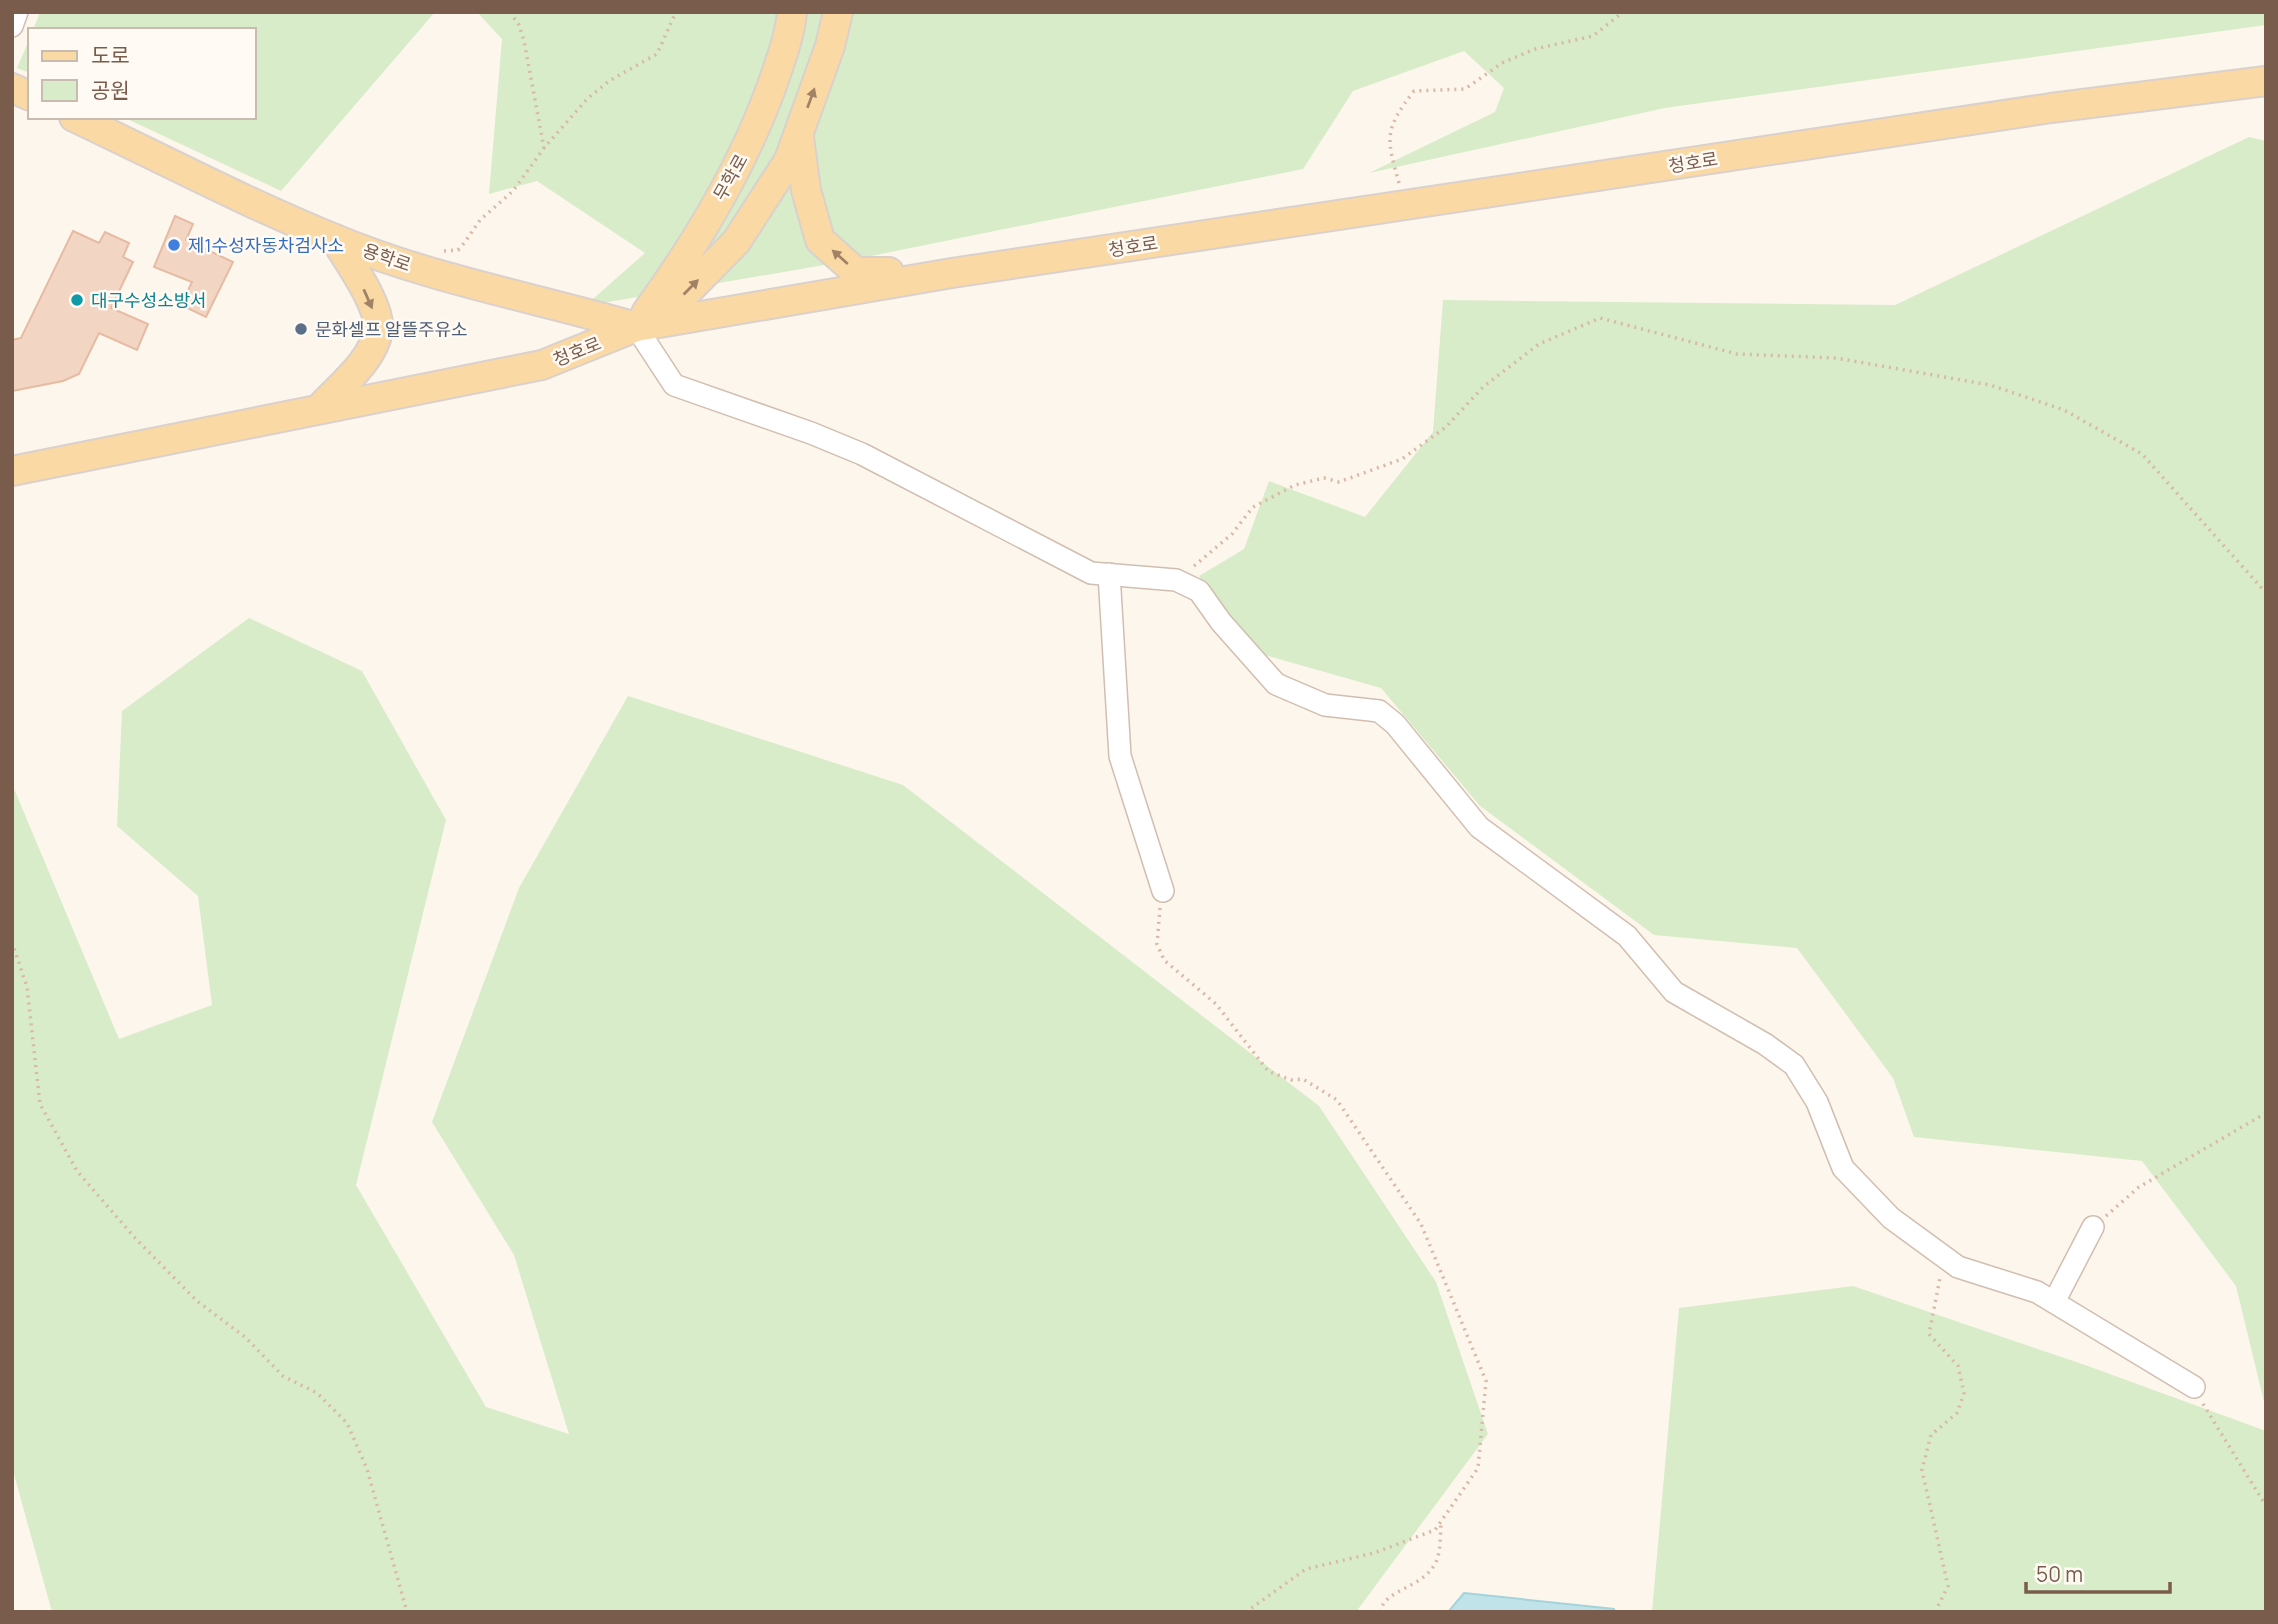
<svg xmlns="http://www.w3.org/2000/svg" width="2278" height="1624" font-family="Manrope,'Noto Sans KR',sans-serif">
<style>
.green{fill:#d8ecc9}
.water{fill:#bfe3e8;stroke:#a5d3da;stroke-width:2}
.building{fill:#f3d5c3;stroke:#e6bba3;stroke-width:2}
.lines{fill:none;stroke-linecap:round;stroke-linejoin:round}
.minor-casing{stroke:#d1beb0;stroke-width:24}
.major-casing{stroke:#dad1cd;stroke-width:32}
.path{stroke:#d9b8a5;stroke-width:3.5;stroke-dasharray:2 5;stroke-linecap:butt}
.minor{stroke:#fff;stroke-width:21}
.major{stroke:#fbd9a5;stroke-width:28}
.oneway{fill:#a18267}
.shop-dot{fill:#3f7fe0;stroke:#fffaf3;stroke-width:2.5}
.culture-dot{fill:#0f9aa8;stroke:#fffaf3;stroke-width:2.5}
.service-dot{fill:#5c6f8a;stroke:#fffaf3;stroke-width:2.5}
.labels{text-anchor:middle;dominant-baseline:central;stroke-width:5;stroke-linejoin:round;paint-order:stroke}
.street-label{font-size:18px;fill:#7a5c4d;stroke:#fffaf3}
.shop-label{font-size:18px;fill:#366cbe;stroke:#fffaf3;text-anchor:start}
.culture-label{font-size:18px;fill:#0d838f;stroke:#fffaf3;text-anchor:start}
.service-label{font-size:18px;fill:#4e5e75;stroke:#fffaf3;text-anchor:start}
</style>
<rect width="100%" height="100%" fill="#fdf6ec"/>
<g class="green">
<path d="M40,12H435L281,191L123,117H254V30H33Z"/>
<path d="M477,12H2266V25L1665,108L1369,173L1495,112L1504,88L1464,51L1353,91L1303,169L836,263L585,306L645,253L537,181L489,194L502,39Z"/>
<path d="M30,38V73L17,68Z"/>
<path d="M2249,137L2266,141V1410L2236,1286L2142,1161L1914,1137L1893,1078L1797,948L1654,935L1480,806L1381,688L1258,653L1199,576L1244,549L1269,481L1365,517L1433,432L1443,300L1895,305Z"/>
<path d="M249,618L362,671L446,820L356,1185L486,1407L569,1434L514,1255L432,1122L519,888L628,696L903,785L1319,1106L1436,1282L1488,1434L1356,1612H52L12,1467V784L119,1039L212,1005L198,896L117,826L122,711Z"/>
<path d="M1853,1286L2085,1365L2266,1431V1612H1652L1679,1308Z"/>
</g>
<path class="water" d="M1464,1593L1614,1609L1615,1612H1448Z"/>
<g class="building">
<path d="M175,216L193,224L186,240L233,262L206,317L181,305L192,282L154,267Z"/>
<path d="M73,231L99,243L105,232L129,243L123,257L133,262L111,308L148,324L137,350L99,333L79,374L63,381L12,391V340L21,338Z"/>
</g>
<g class="lines">
<defs>
<g id="minor">
<path d="M12,26L17,12"/>
<path d="M636,327L674,385L811,433L862,454L1091,573L1176,580L1199,591L1221,622L1276,684L1325,705L1379,711L1395,724L1479,827L1627,936L1674,992L1765,1044L1794,1065L1817,1102L1843,1168L1891,1218L1958,1267L2037,1292L2194,1387"/>
<path d="M1109,574L1120,756L1163,891"/>
<path d="M2054,1302L2093,1227"/>
</g>
<g id="major">
<path d="M12,88L30,96"/>
<path d="M74,117C161,158 246,203 335,239C431,279 536,298 636,327"/>
<path d="M799,137L806,190L820,240L856,272H889"/>
<path d="M646,313C699,240 747,160 776,74C783,53 790,34 792,12"/>
<path d="M648,321L670,309L736,242L789,160L830,46L838,12"/>
<path d="M320,408C339,387 373,361 378,331C382,307 348,261 335,239"/>
<path d="M12,471L542,365L636,327L952,273L2051,108L2266,81"/>
</g>
</defs>
<use href="#minor" class="minor-casing"/>
<use href="#major" class="major-casing"/>
<g class="path">
<path d="M510,12L519,25L524,41L544,148"/>
<path d="M1399,183C1386,137 1384,130 1414,91L1465,89L1502,63L1535,49L1593,36L1623,12"/>
<path d="M444,251L458,250L465,242L480,220L513,191L544,148L587,99L609,81L657,54L676,12"/>
<path d="M1194,566L1232,534L1253,507L1295,485L1324,478L1339,482L1402,459L1446,427L1483,387L1539,344L1600,318L1737,354L1836,358L1990,385L2064,410L2142,454L2266,593"/>
<path d="M1160,908L1157,944L1164,960L1216,1004L1268,1071L1291,1080L1303,1079L1337,1100L1421,1224L1486,1381L1478,1468L1435,1530L1374,1553L1306,1569L1246,1612"/>
<path d="M12,942L27,987L40,1104L77,1171L135,1238L197,1301L245,1337L283,1376L317,1393L347,1423L367,1469L407,1612"/>
<path d="M2106,1216L2139,1187L2266,1113"/>
<path d="M2203,1404L2266,1506"/>
<path d="M1380,1612C1385,1588 1423,1589 1436,1562C1441,1551 1440,1537 1441,1524"/>
<path d="M1935,1612L1948,1586L1922,1470L1931,1435L1957,1413L1964,1393L1958,1366L1929,1334L1940,1278"/>
</g>
<use href="#minor" class="minor"/>
<use href="#major" class="major"/>
</g>
<defs><path id="oneway-solid" d="M-6-.8H1V-3.2L6.5 0L1 3.2V.8H-6Z" transform="scale(1.75)"/></defs>
<g class="oneway">
<use href="#oneway-solid" transform="translate(811 98) rotate(-70)"/>
<use href="#oneway-solid" transform="translate(840 257) rotate(-138)"/>
<use href="#oneway-solid" transform="translate(691 287) rotate(-45)"/>
<use href="#oneway-solid" transform="translate(368 299) rotate(66)"/>
</g>
<circle class="shop-dot" cx="174" cy="245" r="7"/>
<circle class="culture-dot" cx="77" cy="300" r="7"/>
<circle class="service-dot" cx="301" cy="329" r="7"/>
<g class="labels">
<g class="street-label">
<text transform="translate(1693 162) rotate(-9)">청호로</text>
<text transform="translate(730 177) rotate(-61)">무학로</text>
<text transform="translate(1133 246) rotate(-9)">청호로</text>
<text transform="translate(387 257) rotate(19)">용학로</text>
<text transform="translate(577 351) rotate(-22)">청호로</text>
</g>
<g class="shop-label">
<text x="188" y="245">제1수성자동차검사소</text>
</g>
<g class="culture-label">
<text x="91" y="300">대구수성소방서</text>
</g>
<g class="service-label">
<text x="315" y="329">문화셀프 알뜰주유소</text>
</g>
</g>
<rect width="2278" height="1624" fill="none" stroke="#7a5c4d" stroke-width="28"/>
<rect x="28" y="28" width="228" height="91" fill="#fffaf3" stroke="#cabbb1" stroke-width="2"/>
<rect x="42" y="51" width="35" height="10" fill="#fbd9a5" stroke="#cabbb1" stroke-width="2"/>
<text x="91" y="63" font-size="21" fill="#7a5c4d">도로</text>
<rect x="42" y="80" width="35" height="21" fill="#d8ecc9" stroke="#cabbb1" stroke-width="2"/>
<text x="91" y="98" font-size="21" fill="#7a5c4d">공원</text>
<path d="M2026 1582v10h144v-10" fill="none" stroke="#7a5c4d" stroke-width="3.5"/>
<text x="2036" y="1582" font-size="21" fill="#7a5c4d" stroke="#fffaf3" stroke-width="5" paint-order="stroke">50 m</text>
</svg>
